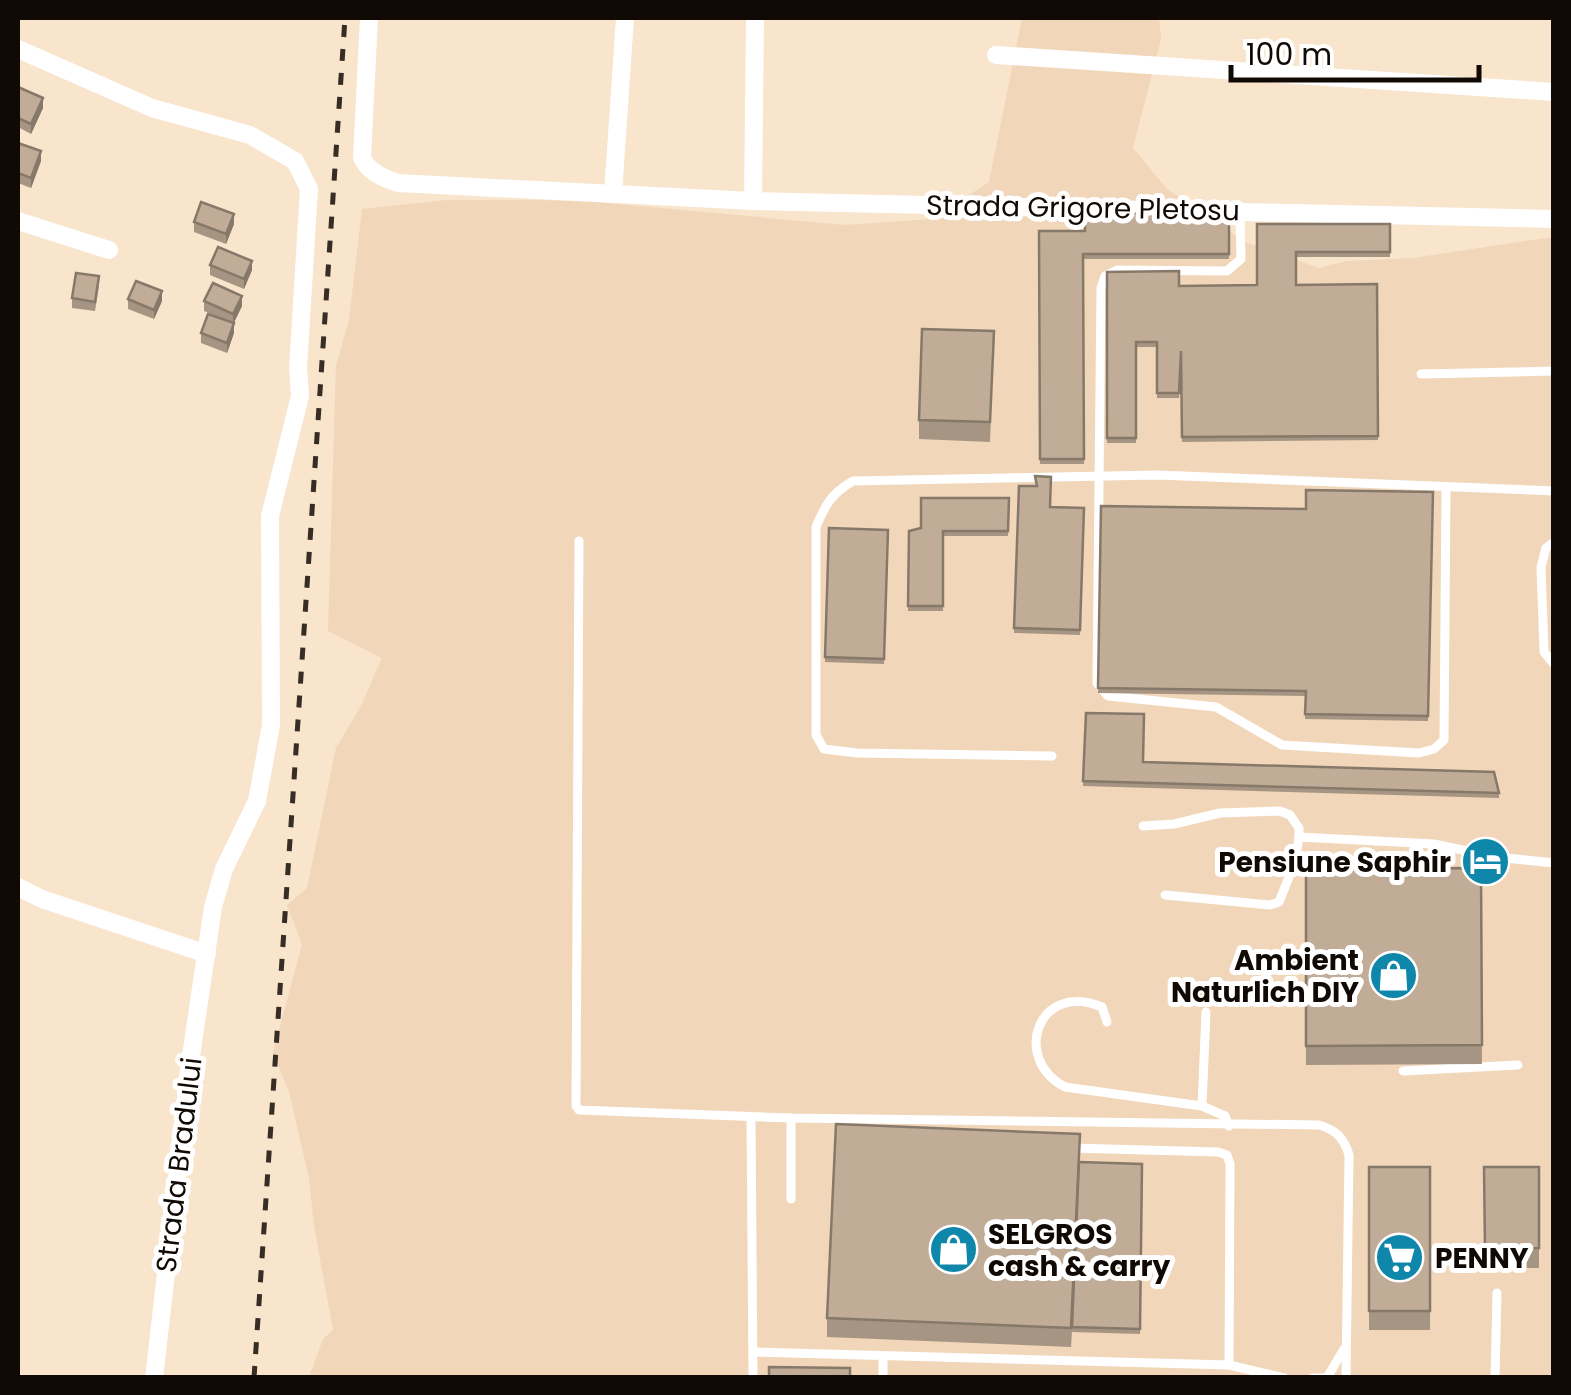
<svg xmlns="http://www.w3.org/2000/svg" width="1571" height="1395" font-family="Poppins,sans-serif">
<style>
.built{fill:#f1d6b9}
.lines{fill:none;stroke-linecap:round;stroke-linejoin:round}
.service{stroke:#fff;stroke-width:9}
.minor{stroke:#fff;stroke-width:18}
.rail{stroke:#362d24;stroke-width:5;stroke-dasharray:12 12;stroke-linecap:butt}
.wall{fill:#a69582}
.shaded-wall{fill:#87796a}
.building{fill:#c1ad97;stroke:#87796a;stroke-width:2.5}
.labels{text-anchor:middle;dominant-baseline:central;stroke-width:10;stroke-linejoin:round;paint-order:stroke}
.street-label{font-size:28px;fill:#110a04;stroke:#fff}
.poi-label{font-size:28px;font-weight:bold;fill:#110a04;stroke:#fff;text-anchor:end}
</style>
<rect width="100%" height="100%" fill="#f9e4cc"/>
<path class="built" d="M1022,18H1159L1161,39L1133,148L1167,189L1245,242L1319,268L1347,261L1413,258L1553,237V1377H309L323,1339L333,1330L314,1226L309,1178L289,1092L273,1053L302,944L287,905L307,888L336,748L361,706L382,658L328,631L336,366L349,320L362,209L447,200H540L595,202L844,225L932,219L989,182Z"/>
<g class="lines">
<g class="service">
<path d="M1240,212L1241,259L1227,271L1117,270L1105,276L1101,288L1097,683L1108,696L1216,707L1282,745L1419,753L1434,749L1444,740L1446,487"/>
<path d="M1421,374L1554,371"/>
<path d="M579,541L576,1106L579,1110L791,1118L1319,1125C1336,1130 1344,1138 1349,1155L1346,1378"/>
<path d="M1554,542L1546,548L1541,567L1544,652L1554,664"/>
<path d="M1052,756L857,753L824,749L816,735V527C825,505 832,493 853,481L1158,475L1554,491"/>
<path d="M1143,826L1174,824L1220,813L1280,811L1290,815L1299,828V837L1295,862L1279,902L1270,905L1165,895"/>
<path d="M1299,837L1434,844L1496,857L1554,863"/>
<path d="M1107,1022L1102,1007C1038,980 1011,1059 1065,1087L1202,1106L1225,1116L1229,1126"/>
<path d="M1403,1071L1518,1065"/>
<path d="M1202,1106L1206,1012"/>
<path d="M751,1117L753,1378"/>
<path d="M791,1118V1199"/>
<path d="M1071,1148L1218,1152L1227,1155L1230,1164L1229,1365"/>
<path d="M754,1352L1229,1365L1284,1378"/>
<path d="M1328,1376L1344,1349"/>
<path d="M883,1378V1357"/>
<path d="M1313,1378H1331"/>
<path d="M1495,1378L1497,1293"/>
</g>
<g class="minor">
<path d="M369,18L362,158C370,173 383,178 398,183L753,201L1554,219"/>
<path d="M18,49L152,108L250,135L295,161L309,189L298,368L300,396L270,516L271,725L257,801L224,869L213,907L191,1056L154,1378"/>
<path d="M996,55L1554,92"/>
<path d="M613,194L625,18"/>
<path d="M753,201L755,18"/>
<path d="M18,221L109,250"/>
<path d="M18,887L42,899L207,954"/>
</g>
<path class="rail" d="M254,1378L345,18"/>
</g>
<g class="wall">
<path d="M18,87L43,108L31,134L18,127Z"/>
<path d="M18,143L41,161L31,188L18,183Z"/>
<path d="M1229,213V259H1083L1084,464H1040L1039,231H1085Z"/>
<path d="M194,222L234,224L226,244L194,232Z"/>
<path d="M1257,224H1390V257H1296V285L1377,284L1378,440L1182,442L1181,356L1179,398H1157V347H1136V443H1107V272L1179,286L1257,285Z"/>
<path d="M210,265L252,270L244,289L210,275Z"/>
<path d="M99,286L95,311L72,308V298Z"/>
<path d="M128,299L162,301L154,319L128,309Z"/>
<path d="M204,301L242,306L234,323V333L227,353L201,343V333L221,318L204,311Z"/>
<path d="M994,331L990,442L919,439V420Z"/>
<path d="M1035,476L1051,507L1084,508L1080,635L1014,633L1019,486H1036Z"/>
<path d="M1433,492L1428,721L1305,719V696L1098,693L1101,506L1306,509Z"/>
<path d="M1009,498L1008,536H943V611H908L909,531Z"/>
<path d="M829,528L888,530L884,664L825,662Z"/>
<path d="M1086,713L1143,762L1499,793V798L1083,786Z"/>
<path d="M1481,868L1482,1064L1306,1065V869Z"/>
<path d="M1080,1162L1142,1164L1140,1334L1072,1332V1331L1071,1347L827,1337V1318Z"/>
<rect x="1369" y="1167" width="61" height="163"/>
<path d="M1484,1167H1539V1268H1485Z"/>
</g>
<g class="shaded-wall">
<path d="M43,98V108L31,134V124Z"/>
<path d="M41,151V161L31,188V178Z"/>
<path d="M234,214V224L226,244V234Z"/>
<path d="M252,261V270L244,289V279Z"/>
<path d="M162,291V301L154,319V310Z"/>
<path d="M242,296V306L233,324V314Z"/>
<path d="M234,323V333L227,353V343Z"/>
</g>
<g class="building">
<path d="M18,87L43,98L31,124L18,118Z"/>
<path d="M18,143L41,151L31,178L18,173Z"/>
<path d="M201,202L234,214L226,234L194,222Z"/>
<path d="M1229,213V254H1083L1084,459H1040L1039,231H1085V214Z"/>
<path d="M1257,224H1390V252H1296V285L1377,284L1378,436L1182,437L1181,351L1179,393H1157V342H1136V438H1107V272L1179,271V286L1257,285Z"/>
<path d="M218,247L252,261L244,279L210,265Z"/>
<path d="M76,273L99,276L95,302L72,298Z"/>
<path d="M136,281L162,291L154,310L128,299Z"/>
<path d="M213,283L242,296L233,314L204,301Z"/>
<path d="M208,314L234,323L227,343L201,333Z"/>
<path d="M922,329L994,331L990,422L919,420Z"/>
<path d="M1035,476L1051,477L1050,507L1084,508L1080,630L1014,628L1019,486H1037Z"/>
<path d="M1306,490L1433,492L1428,716L1305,714L1306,691L1098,688L1101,506L1306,509Z"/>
<path d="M921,498H1009L1008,531H943V606H908L909,531L921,528Z"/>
<path d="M829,528L888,530L884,659L825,657Z"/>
<path d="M1086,713L1144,714L1143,762L1494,772L1499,793L1083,781Z"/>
<path d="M1481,868L1482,1045L1306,1046V869Z"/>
<path d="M836,1124L1080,1134L1071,1328L827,1318Z"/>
<path d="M1079,1162L1142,1164L1140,1329L1072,1327Z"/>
<rect x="1369" y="1167" width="61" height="144"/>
<path d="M1484,1167H1539V1248L1485,1249Z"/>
<path d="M769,1367L850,1368V1378H769Z"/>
</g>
<defs>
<symbol id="hotel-disc" viewBox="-11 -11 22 22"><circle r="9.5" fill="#0f87ab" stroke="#fff"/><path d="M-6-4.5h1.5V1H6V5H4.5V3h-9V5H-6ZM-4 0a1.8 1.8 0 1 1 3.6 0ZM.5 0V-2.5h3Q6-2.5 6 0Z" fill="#fff"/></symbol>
<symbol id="shop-disc" viewBox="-11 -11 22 22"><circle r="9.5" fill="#0f87ab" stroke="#fff"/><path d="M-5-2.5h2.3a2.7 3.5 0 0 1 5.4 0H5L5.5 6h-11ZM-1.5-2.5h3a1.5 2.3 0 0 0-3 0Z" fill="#fff"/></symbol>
<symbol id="supermarket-disc" viewBox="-11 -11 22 22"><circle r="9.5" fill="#0f87ab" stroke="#fff"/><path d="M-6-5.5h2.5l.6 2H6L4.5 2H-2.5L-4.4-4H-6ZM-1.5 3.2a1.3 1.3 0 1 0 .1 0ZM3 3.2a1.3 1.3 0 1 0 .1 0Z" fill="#fff"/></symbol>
</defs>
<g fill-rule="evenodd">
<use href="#hotel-disc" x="1458" y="834" width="55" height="55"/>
<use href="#shop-disc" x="1366" y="948" width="55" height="55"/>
<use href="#shop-disc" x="926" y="1222" width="55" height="55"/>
<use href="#supermarket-disc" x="1372" y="1230" width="55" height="55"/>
</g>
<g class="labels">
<g class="street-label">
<text transform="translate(1083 208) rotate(1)">Strada Grigore Pletosu</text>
<text transform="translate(179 1165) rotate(-83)">Strada Bradului</text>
</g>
<g class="poi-label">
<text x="1451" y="862">Pensiune Saphir</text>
<text x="1359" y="960">Ambient<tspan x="1359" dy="32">Naturlich DIY</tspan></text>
<text x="988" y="1234" text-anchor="start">SELGROS<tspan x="988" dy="32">cash &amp; carry</tspan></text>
<text x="1435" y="1258" text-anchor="start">PENNY</text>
</g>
</g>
<rect width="1571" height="1395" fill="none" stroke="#110a04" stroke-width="40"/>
<path d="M1231 65v15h248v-15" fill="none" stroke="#110a04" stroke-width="5"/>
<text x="1246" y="65" font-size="30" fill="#110a04" stroke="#ffffff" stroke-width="8" paint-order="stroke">100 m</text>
</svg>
